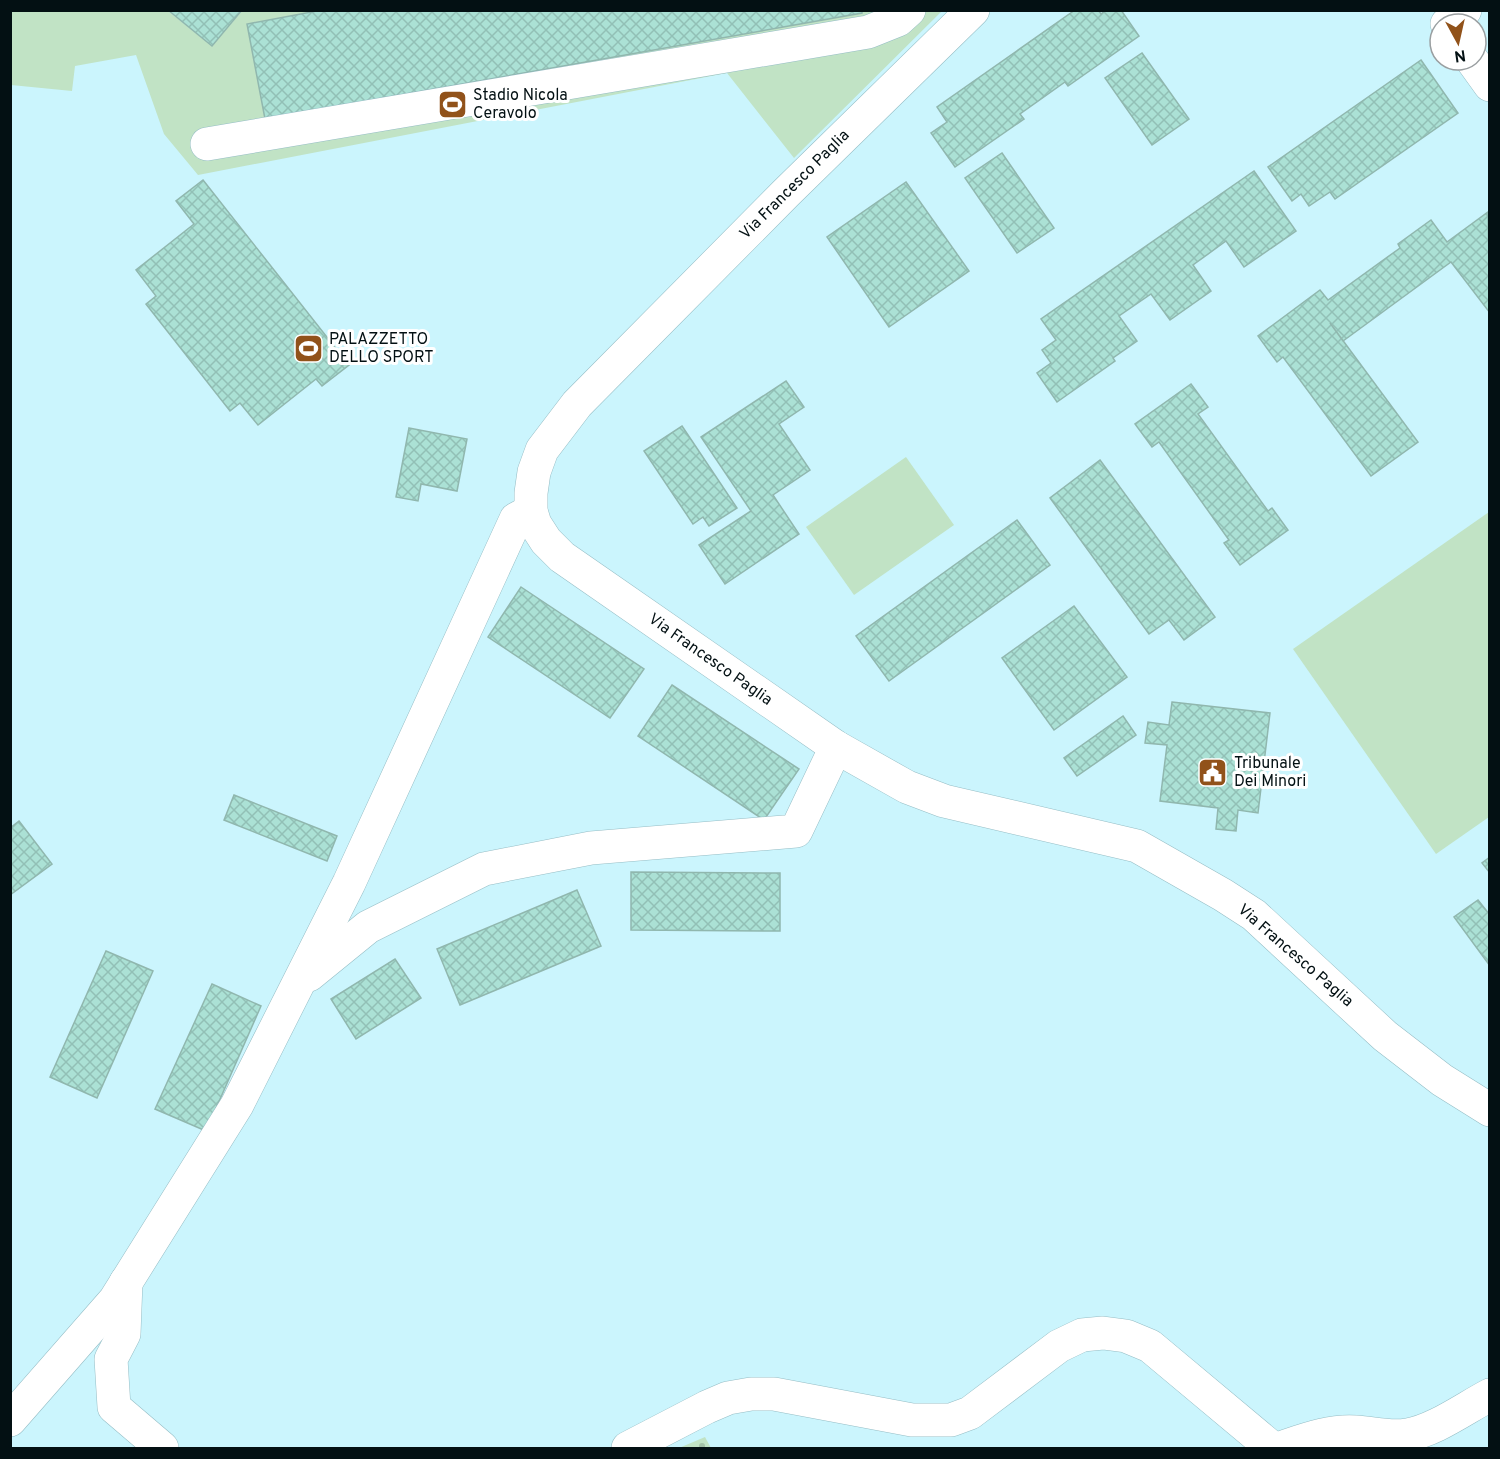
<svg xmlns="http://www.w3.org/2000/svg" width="1500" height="1459" font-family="Overpass,sans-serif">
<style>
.grass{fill:#c1e3c5}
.cemetery{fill:url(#cemetery-stones)}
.building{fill:url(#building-cross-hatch);stroke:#90b7ae;stroke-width:1.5}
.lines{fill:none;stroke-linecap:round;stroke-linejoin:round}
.minor-casing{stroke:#95bdc5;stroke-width:34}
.minor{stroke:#fff;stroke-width:33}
.labels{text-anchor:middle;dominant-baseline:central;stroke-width:6;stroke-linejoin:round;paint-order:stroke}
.poi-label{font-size:16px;fill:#031013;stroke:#fff;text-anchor:start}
.street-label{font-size:16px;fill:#031013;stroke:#fff}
</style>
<defs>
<pattern id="cemetery-stones" width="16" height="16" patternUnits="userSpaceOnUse" patternTransform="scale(1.5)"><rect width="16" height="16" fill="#c1e3c5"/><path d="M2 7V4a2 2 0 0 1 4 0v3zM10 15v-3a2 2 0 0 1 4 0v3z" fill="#a4c2a8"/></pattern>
<pattern id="building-cross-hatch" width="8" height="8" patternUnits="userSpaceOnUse" patternTransform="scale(1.5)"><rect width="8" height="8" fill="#abe1d5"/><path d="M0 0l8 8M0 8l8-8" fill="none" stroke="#92c0b6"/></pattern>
</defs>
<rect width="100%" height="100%" fill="#cbf5fd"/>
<g class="grass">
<path d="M10,11H168L212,46L242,11H322L247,24L265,119L862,13V11H942L794,158L727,73L198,175L164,134L136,55L75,66L72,91L11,85Z"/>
<path d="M906,457L954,525L854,595L806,527Z"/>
<path d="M1489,512V817L1436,854L1293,649Z"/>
</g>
<path class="cemetery" d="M705,1437L711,1448H679Z"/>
<g class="building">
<path d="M168,10H242L212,46Z"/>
<path d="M322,10H862V13L265,119L247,24Z"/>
<path d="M1075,10H1098L1101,14L1106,10H1121L1139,36L1068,86L1065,82L1020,114L1024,119L955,167L931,133L947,122L937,107Z"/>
<path d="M1142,53L1189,119L1152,145L1105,78Z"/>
<path d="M1421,60L1458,113L1335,199L1330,192L1309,206L1301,194L1292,201L1268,167Z"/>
<path d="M1002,153L1054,228L1017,253L965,178Z"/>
<path d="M1254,171L1296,231L1244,267L1226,241L1193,265L1211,291L1170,320L1151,294L1119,316L1137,341L1113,358L1115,361L1057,402L1037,373L1051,363L1042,350L1056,340L1041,319Z"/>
<path d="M203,180L349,365L322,386L316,379L258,425L240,403L230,411L146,304L156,296L136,270L194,224L176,201Z"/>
<path d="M906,182L969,271L889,327L827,237Z"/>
<path d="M1488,212L1490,313L1451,262L1343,341L1330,323L1418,442L1371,476L1283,357L1277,362L1258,336L1320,290L1328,300L1400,248L1398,244L1431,220L1447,242Z"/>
<path d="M786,381L804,407L779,424L810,470L773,495L799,534L725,584L699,545L751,511L701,437Z"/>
<path d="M1191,384L1208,407L1198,414L1268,511L1272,508L1288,530L1240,565L1224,543L1229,540L1159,442L1152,447L1135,424Z"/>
<path d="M682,426L737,508L709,526L703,517L693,524L644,451Z"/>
<path d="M409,428L467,439L457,491L421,484L418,501L396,497Z"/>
<path d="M1100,460L1215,617L1184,640L1169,620L1149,634L1050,498Z"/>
<path d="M1017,520L1050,565L889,681L856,636Z"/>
<path d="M521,587L644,669L610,718L488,637Z"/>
<path d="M1074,606L1127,677L1054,730L1002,658Z"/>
<path d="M672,685L799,769L764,820L638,736Z"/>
<path d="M1172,702L1270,713L1258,813L1238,810L1236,831L1216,829L1218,808L1160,801L1167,745L1145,743L1148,722L1169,725Z"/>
<path d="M1123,716L1136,735L1077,776L1064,758Z"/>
<path d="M234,795L337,836L327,861L224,820Z"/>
<path d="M19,821L52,864L10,895V828Z"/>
<path d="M1490,857V873L1482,863Z"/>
<path d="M631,872L780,873V931L631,930Z"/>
<path d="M577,890L601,946L460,1005L437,949Z"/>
<path d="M1478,900L1490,915V966L1454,917Z"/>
<path d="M106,951L153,971L97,1098L50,1077Z"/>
<path d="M395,959L421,998L356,1039L331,999Z"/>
<path d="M212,984L261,1006L206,1131L155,1109Z"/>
</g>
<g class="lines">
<defs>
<g id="minor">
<path d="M973,10L786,193L577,404L542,450L534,472L531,493V511L535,524L546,541L562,557L836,747L907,787L944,801L1137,846L1223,895L1254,915L1385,1036L1442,1080L1490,1110"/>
<path d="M1447,24L1465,10"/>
<path d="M1472,60L1490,85"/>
<path d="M207,144L868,32L898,20L909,10"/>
<path d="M309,975L368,927L484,869L591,848L796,831L836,747"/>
<path d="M126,1282L124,1334L111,1359L114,1407L162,1448"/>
<path d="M10,1420L115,1300L237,1105L349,883L516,519L531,511"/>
<path d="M628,1448L707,1407L728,1398L751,1394H774L912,1420H951L970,1413L1059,1346L1082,1335L1103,1333L1126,1336L1150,1346L1272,1448"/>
<path d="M1280,1448C1304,1440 1330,1430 1356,1432C1373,1433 1390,1438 1407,1435C1434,1431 1465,1408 1490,1395"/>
</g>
</defs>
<use href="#minor" class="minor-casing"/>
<use href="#minor" class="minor"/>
</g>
<defs>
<symbol id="stadium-square" viewBox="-11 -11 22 22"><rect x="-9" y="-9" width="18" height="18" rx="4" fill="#91521a" stroke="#fff"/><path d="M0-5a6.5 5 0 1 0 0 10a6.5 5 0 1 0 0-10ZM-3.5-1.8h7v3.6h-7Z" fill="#fff"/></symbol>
<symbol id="civic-square" viewBox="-11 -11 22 22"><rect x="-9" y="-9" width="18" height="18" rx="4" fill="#91521a" stroke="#fff"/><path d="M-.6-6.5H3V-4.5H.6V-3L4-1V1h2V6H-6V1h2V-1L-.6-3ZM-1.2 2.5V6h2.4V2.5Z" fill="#fff"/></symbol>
</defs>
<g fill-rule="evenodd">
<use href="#stadium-square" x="436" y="88" width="33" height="33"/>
<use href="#stadium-square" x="292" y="332" width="33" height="33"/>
<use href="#civic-square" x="1196" y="756" width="33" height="33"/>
</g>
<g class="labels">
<g class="poi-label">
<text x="473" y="96">Stadio Nicola<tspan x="473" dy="18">Ceravolo</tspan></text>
<text x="329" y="340">PALAZZETTO<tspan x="329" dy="18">DELLO SPORT</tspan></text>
<text x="1234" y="764">Tribunale<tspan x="1234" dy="18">Dei Minori</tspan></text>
</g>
<g class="street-label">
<text transform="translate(795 185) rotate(-45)">Via Francesco Paglia</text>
<text transform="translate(710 660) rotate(35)">Via Francesco Paglia</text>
<text transform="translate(1295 956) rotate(41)">Via Francesco Paglia</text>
</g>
</g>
<rect width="1500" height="1459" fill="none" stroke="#031013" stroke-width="24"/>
<g transform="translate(1458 42) rotate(172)"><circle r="28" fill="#ffffff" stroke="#9a9fa1" stroke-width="1.5"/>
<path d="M0-4.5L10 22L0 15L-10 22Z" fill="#91521a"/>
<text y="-9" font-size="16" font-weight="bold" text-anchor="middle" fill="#031013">N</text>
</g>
</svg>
